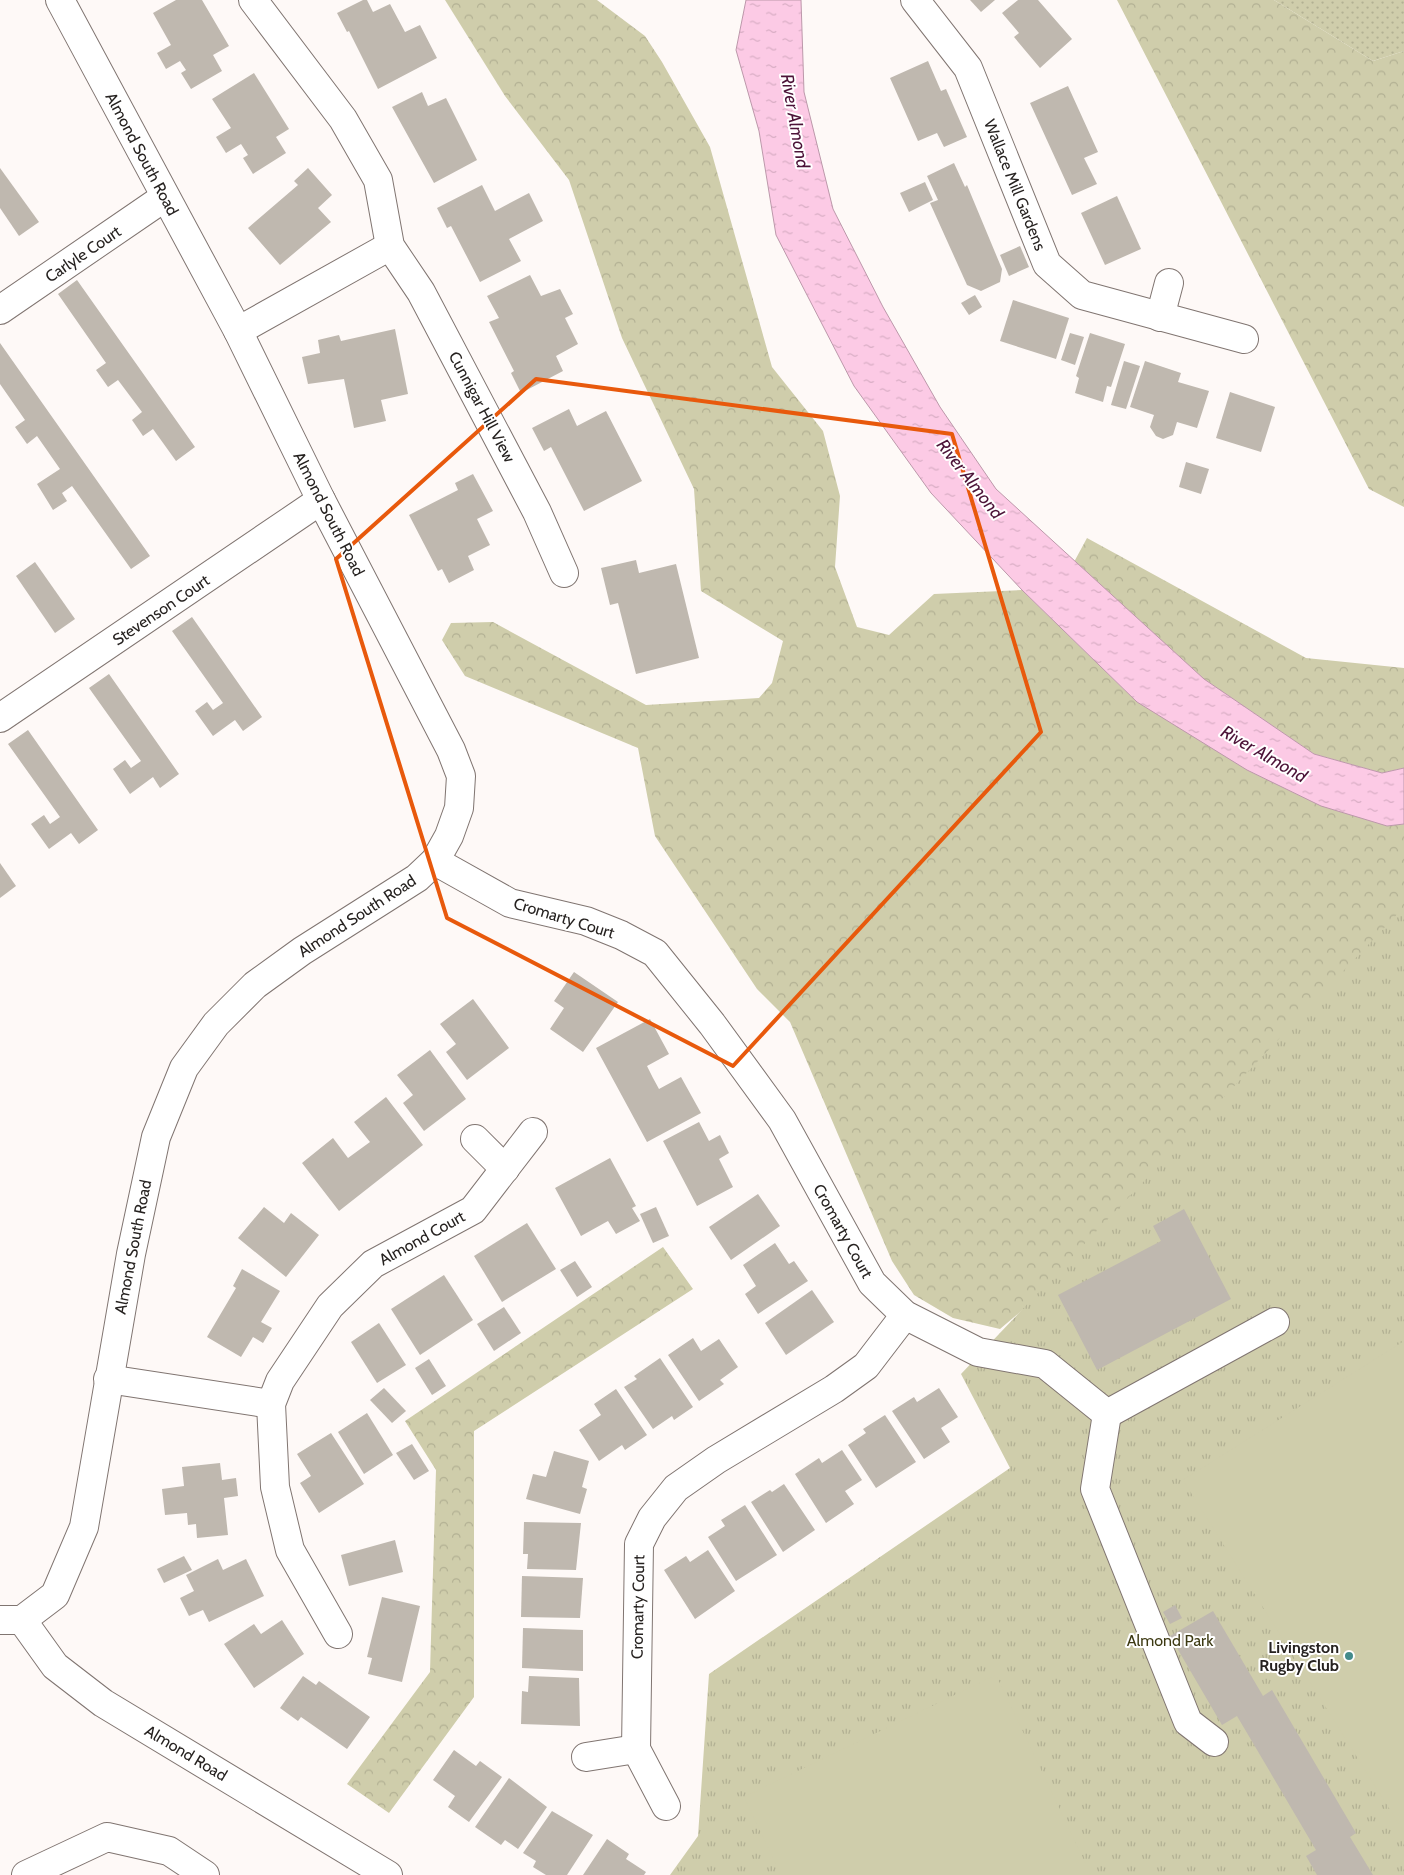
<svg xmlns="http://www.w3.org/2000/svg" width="1404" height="1875" font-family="Cabin,sans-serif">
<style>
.grass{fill:url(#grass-dots)}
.forest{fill:url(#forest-crowns)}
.park{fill:url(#park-tufts)}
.pitch{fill:#cfcdab}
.water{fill:url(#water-ripples);stroke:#bc98aa}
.building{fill:#bfb8af}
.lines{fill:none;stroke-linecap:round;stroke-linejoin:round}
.minor-casing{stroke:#807571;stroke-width:30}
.minor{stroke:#fff;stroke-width:28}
.marked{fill:none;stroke:#e8590c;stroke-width:4;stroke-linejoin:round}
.poi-dot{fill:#438b8b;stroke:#fff;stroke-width:2}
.labels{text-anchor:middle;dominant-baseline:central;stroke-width:4;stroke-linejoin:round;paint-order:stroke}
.street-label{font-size:16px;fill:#262220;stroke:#fff}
.park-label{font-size:16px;fill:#3d3a13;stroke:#fff}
.poi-label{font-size:16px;font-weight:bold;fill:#262220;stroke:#fff;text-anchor:end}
.water-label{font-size:18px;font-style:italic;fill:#4c1338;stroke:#fff}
</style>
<defs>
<pattern id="grass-dots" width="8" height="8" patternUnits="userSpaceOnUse" patternTransform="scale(1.25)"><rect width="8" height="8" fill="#cfcdab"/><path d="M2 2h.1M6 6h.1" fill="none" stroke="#b2b093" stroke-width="1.8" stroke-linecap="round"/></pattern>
<pattern id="forest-crowns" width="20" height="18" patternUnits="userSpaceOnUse" patternTransform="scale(1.25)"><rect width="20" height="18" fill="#cfcdab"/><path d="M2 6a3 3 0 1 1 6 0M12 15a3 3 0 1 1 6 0" fill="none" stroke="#b2b093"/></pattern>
<pattern id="park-tufts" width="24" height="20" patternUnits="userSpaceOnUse" patternTransform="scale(1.25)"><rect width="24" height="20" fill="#cfcdab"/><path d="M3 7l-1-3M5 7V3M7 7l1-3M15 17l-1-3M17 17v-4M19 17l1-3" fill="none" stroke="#b2b093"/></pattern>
<pattern id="water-ripples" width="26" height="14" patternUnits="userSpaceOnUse" patternTransform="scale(1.25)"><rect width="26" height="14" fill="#fccae5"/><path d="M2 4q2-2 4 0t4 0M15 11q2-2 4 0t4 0" fill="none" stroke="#d8adc4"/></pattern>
</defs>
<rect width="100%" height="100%" fill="#fef9f7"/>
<path class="grass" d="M1274,0H1404V51L1373,61Z"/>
<g class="forest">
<path d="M445,0H597L645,36L662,62L710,147L772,367L823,431L840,496L835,567L857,627L889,635L934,594L1022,590L1137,702L1387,826L1404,824V973L1123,1225L1000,1329L953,1318L914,1295L892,1261L790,1022L757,989L655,836L638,748L465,676L442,640L451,623L493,622L646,705L759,698L772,683L783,641L701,591L694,489L622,338L569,180L505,96Z"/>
<path d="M1117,0H1274L1373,61L1404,51V507L1369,489Z"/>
<path d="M1087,538L1306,658L1404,668V768L1382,773L1314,754L1203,679L1074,562Z"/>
<path d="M663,1247L693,1289L474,1431V1697L389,1813L347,1784L430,1672L436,1470L405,1421Z"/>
</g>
<path class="park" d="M1404,907V1875H670L698,1836L709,1674L1010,1468L961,1374Z"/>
<g class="pitch">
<path d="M1404,1341V1832L1183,1480Z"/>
<path d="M996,1675L1091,1875H781L744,1797Z"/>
</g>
<path class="water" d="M746,0H801L804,92L833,209L883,307L940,407L996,489L1204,679L1314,754L1382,773L1404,768V824L1387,826L1321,806L1247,770L1137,702L1022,590L931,493L854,386L776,235L759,131L736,50Z"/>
<g class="building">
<path d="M176,0H202L229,46L213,55L222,71L191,89L181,73L186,70L180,61L166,69L157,53L171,45L153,13Z"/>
<path d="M363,0H367L373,12L390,4L405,32L420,25L437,58L378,89L349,31L347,32L337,13Z"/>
<path d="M970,0H995L981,12Z"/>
<path d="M1018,0H1038L1072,39L1040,68L1014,37L1019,33L1002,13Z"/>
<path d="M928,61L941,91L946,89L967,137L944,147L937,133L918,141L890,78Z"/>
<path d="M254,73L289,129L276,137L286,153L253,174L243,158L248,155L241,144L226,153L216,137L231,128L212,99Z"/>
<path d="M1068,86L1098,152L1084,158L1097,184L1072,195L1030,103Z"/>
<path d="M422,92L428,106L446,98L477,160L434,183L392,107Z"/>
<path d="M954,163L965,187L967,185L1002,269L1000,282L981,291L967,285L930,203L938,200L927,176Z"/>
<path d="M0,168L39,222L19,236L0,208Z"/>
<path d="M308,168L332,195L318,208L331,222L280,265L248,228L298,185L294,181Z"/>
<path d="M925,182L933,200L909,212L900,193Z"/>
<path d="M482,185L495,211L529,193L543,221L509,239L521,261L480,282L451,226L447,228L437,208Z"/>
<path d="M1117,196L1141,249L1105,265L1081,213Z"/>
<path d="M1020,246L1029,267L1009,276L1000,255Z"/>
<path d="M530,275L541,296L560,289L573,314L565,318L578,344L556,356L563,371L521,393L511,373L514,371L489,322L499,318L487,296Z"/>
<path d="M77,280L195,447L176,461L153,429L143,436L132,420L142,412L118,380L108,387L96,370L106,363L58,294Z"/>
<path d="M975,295L982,307L969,315L961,303Z"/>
<path d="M1013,300L1069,318L1056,359L1000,341Z"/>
<path d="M395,329L408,394L381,400L386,421L354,428L344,379L308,384L302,357L320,353L318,340L339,335L341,341Z"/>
<path d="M1070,333L1084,337L1075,365L1061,360Z"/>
<path d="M1090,333L1125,344L1111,387L1107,386L1103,402L1075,393L1079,378L1076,376Z"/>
<path d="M0,343L150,556L131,569L72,486L62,493L67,501L53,510L37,484L60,469L37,436L27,444L15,427L25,420L0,384Z"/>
<path d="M1124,361L1140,366L1126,409L1111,405Z"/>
<path d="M1145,361L1181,373L1178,382L1209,391L1197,428L1177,422L1173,435L1163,439L1156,436L1150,427L1154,415L1130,407Z"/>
<path d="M1230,392L1275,407L1261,452L1216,438Z"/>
<path d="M569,409L577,426L606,411L642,481L584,511L551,447L544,451L532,428Z"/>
<path d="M1186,462L1209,469L1201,494L1179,487Z"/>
<path d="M473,474L493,511L477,519L490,545L468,556L474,570L449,583L442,569L438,571L409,515L458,490L455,483Z"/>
<path d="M636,560L639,573L676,564L699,658L636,674L618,603L610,605L601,568Z"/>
<path d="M35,562L75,619L55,633L16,576Z"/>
<path d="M192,617L262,717L243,731L235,720L213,736L195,711L207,702L213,710L223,703L172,631Z"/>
<path d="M109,674L179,774L160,788L153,777L130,794L113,769L125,760L131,768L141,761L89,688Z"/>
<path d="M28,730L98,830L79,844L71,833L49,849L31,824L44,815L50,824L60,817L8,744Z"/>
<path d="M0,863L16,886L0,898Z"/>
<path d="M574,972L618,1002L583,1052L550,1029L564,1008L554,1001Z"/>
<path d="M473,999L509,1048L467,1080L446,1052L456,1044L440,1024Z"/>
<path d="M650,1019L669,1054L647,1066L653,1078L659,1089L681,1077L701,1113L647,1142L596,1048Z"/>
<path d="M430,1050L466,1099L424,1131L403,1103L413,1095L397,1075Z"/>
<path d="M386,1097L423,1145L339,1211L302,1163L333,1138L348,1158L370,1142L354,1122Z"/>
<path d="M699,1122L709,1141L720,1135L729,1153L719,1159L733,1187L697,1206L663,1141Z"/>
<path d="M610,1158L636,1206L632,1208L640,1221L616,1234L608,1221L581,1236L555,1188Z"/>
<path d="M758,1194L780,1226L731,1260L709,1227Z"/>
<path d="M264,1207L284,1223L291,1213L319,1235L286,1277L238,1238Z"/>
<path d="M656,1207L669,1236L653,1243L640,1214Z"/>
<path d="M1184,1209L1231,1299L1097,1370L1058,1295L1161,1241L1153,1226Z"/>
<path d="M527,1223L556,1269L502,1302L474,1256Z"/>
<path d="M775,1243L789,1264L794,1261L808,1281L758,1314L745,1294L756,1286L743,1265Z"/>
<path d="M575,1261L592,1287L577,1297L560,1270Z"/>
<path d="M242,1269L280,1291L261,1322L272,1328L263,1343L253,1337L241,1357L207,1337L236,1288L233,1286Z"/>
<path d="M444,1275L473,1320L420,1355L391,1309Z"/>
<path d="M812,1290L834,1322L786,1355L765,1323Z"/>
<path d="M504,1307L521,1333L494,1351L477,1324Z"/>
<path d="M379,1323L406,1365L377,1383L351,1342Z"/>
<path d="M693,1338L701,1351L719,1339L738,1367L720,1380L724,1384L699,1401L668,1355Z"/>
<path d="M660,1358L693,1407L674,1420L672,1416L653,1429L624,1387L637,1379L634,1376Z"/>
<path d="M429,1359L446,1386L432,1395L415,1368Z"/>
<path d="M384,1388L406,1411L392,1423L370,1400Z"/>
<path d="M939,1388L958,1417L941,1428L950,1442L924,1459L892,1411L914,1397L917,1402Z"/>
<path d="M616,1389L647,1435L625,1450L622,1445L599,1461L579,1430L601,1415L594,1404Z"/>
<path d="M367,1413L393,1455L364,1474L338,1432Z"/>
<path d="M885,1415L916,1462L876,1488L848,1445L866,1433L863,1429Z"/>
<path d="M331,1433L364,1484L319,1513L300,1483L311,1476L297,1454Z"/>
<path d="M412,1444L429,1471L414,1480L396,1453Z"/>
<path d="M842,1450L862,1480L845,1491L854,1504L826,1523L795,1474L819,1458L822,1463Z"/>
<path d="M554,1451L589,1461L582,1487L587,1489L580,1514L526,1499L533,1474L546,1477Z"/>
<path d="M220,1463L222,1480L236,1478L238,1496L224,1498L228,1535L197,1538L196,1524L188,1525L187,1513L165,1515L162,1489L184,1486L182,1467Z"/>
<path d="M784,1484L815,1530L783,1552L751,1502L770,1490L772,1492Z"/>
<path d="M745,1505L777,1555L736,1581L708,1537L725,1526L721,1520Z"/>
<path d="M524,1522L581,1523L576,1570L527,1569L528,1554H523Z"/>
<path d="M395,1540L403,1572L349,1586L341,1555Z"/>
<path d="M708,1550L735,1591L695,1619L664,1570L686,1556L690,1562Z"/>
<path d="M184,1556L192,1570L164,1583L157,1569Z"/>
<path d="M218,1559L223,1570L246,1559L264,1596L209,1622L203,1610L189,1616L180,1598L194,1591L186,1575Z"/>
<path d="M522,1576L583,1578L580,1618L521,1617Z"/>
<path d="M382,1597L420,1606L402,1682L368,1674L372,1658L367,1657Z"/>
<path d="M1175,1605L1182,1618L1170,1624L1163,1612Z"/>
<path d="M1213,1611L1263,1696L1272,1690L1356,1833L1350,1837L1373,1875H1317L1306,1856L1316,1850L1237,1716L1222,1725L1170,1636Z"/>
<path d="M282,1620L304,1654L254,1688L224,1644L254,1624L261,1634Z"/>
<path d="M523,1628L583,1630V1671L522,1668Z"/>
<path d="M303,1676L316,1685L319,1681L370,1717L347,1749L301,1717L298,1721L280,1708Z"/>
<path d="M529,1676L579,1678L580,1726L521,1724L522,1691L528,1692Z"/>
<path d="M454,1750L476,1766L480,1761L502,1777L469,1822L448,1807L455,1796L433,1780Z"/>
<path d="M509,1778L547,1807L518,1849L505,1840L501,1845L475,1827Z"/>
<path d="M552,1811L593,1835L567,1875H546L533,1867L536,1861L523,1853Z"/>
<path d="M607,1839L629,1854L626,1859L646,1872L644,1875H583Z"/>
</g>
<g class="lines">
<defs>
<g id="minor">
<path d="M253,0L343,119L378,180L390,246L421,292L537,512L564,573"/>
<path d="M915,0L968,68L1047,264L1082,295L1244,339"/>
<path d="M0,310L165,197"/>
<path d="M1160,317L1169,283"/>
<path d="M238,331L390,246"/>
<path d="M0,718L321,500"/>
<path d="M435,861L510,903L586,921L621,935L655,953L712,1024L782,1120L872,1283L905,1315L978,1352L1045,1364L1107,1414L1275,1322"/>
<path d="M475,1139L505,1169"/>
<path d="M108,1379L271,1404"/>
<path d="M1107,1414L1095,1489L1188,1722L1214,1742"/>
<path d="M0,1620H22L55,1666L103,1703L388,1875"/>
<path d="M22,1620L55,1595L84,1527L131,1254L156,1137L184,1068L216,1024L255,985L302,951L417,878L435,861L449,836L459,808L461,776L451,750L321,500L238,331L60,0"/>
<path d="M338,1634L290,1550L275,1487L271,1404L280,1381L330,1306L373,1264L473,1210L533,1132"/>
<path d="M586,1757L636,1749"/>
<path d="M666,1806L636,1749L639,1544L652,1518L676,1488L716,1460L834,1389L866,1366L905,1315"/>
<path d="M26,1875L107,1837L169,1851L205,1875"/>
</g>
</defs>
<use href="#minor" class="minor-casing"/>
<use href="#minor" class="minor"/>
</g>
<path class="marked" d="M536,379L952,434L1041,732L733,1066L447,918L336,559Z"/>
<circle class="poi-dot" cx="1349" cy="1656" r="5"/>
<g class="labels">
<g class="street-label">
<text transform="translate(142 154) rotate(62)">Almond South Road</text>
<text transform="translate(1015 185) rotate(68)">Wallace Mill Gardens</text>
<text transform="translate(83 254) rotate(-34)">Carlyle Court</text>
<text transform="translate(482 407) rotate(62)">Cunnigar Hill View</text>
<text transform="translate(329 514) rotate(63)">Almond South Road</text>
<text transform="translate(161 610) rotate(-34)">Stevenson Court</text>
<text transform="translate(357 916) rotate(-33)">Almond South Road</text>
<text transform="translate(564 918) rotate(17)">Cromarty Court</text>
<text transform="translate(843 1231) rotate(61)">Cromarty Court</text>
<text transform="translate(422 1238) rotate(-29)">Almond Court</text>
<text transform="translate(133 1247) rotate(-79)">Almond South Road</text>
<text transform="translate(638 1607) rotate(-89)">Cromarty Court</text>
<text transform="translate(186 1753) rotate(31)">Almond Road</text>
</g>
<g class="park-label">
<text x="1170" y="1640">Almond Park</text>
</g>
<g class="poi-label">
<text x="1339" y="1647">Livingston<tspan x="1339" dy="18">Rugby Club</tspan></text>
</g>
<g class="water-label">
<text transform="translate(795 121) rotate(80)">River Almond</text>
<text transform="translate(970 479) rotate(52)">River Almond</text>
<text transform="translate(1264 754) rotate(30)">River Almond</text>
</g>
</g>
</svg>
